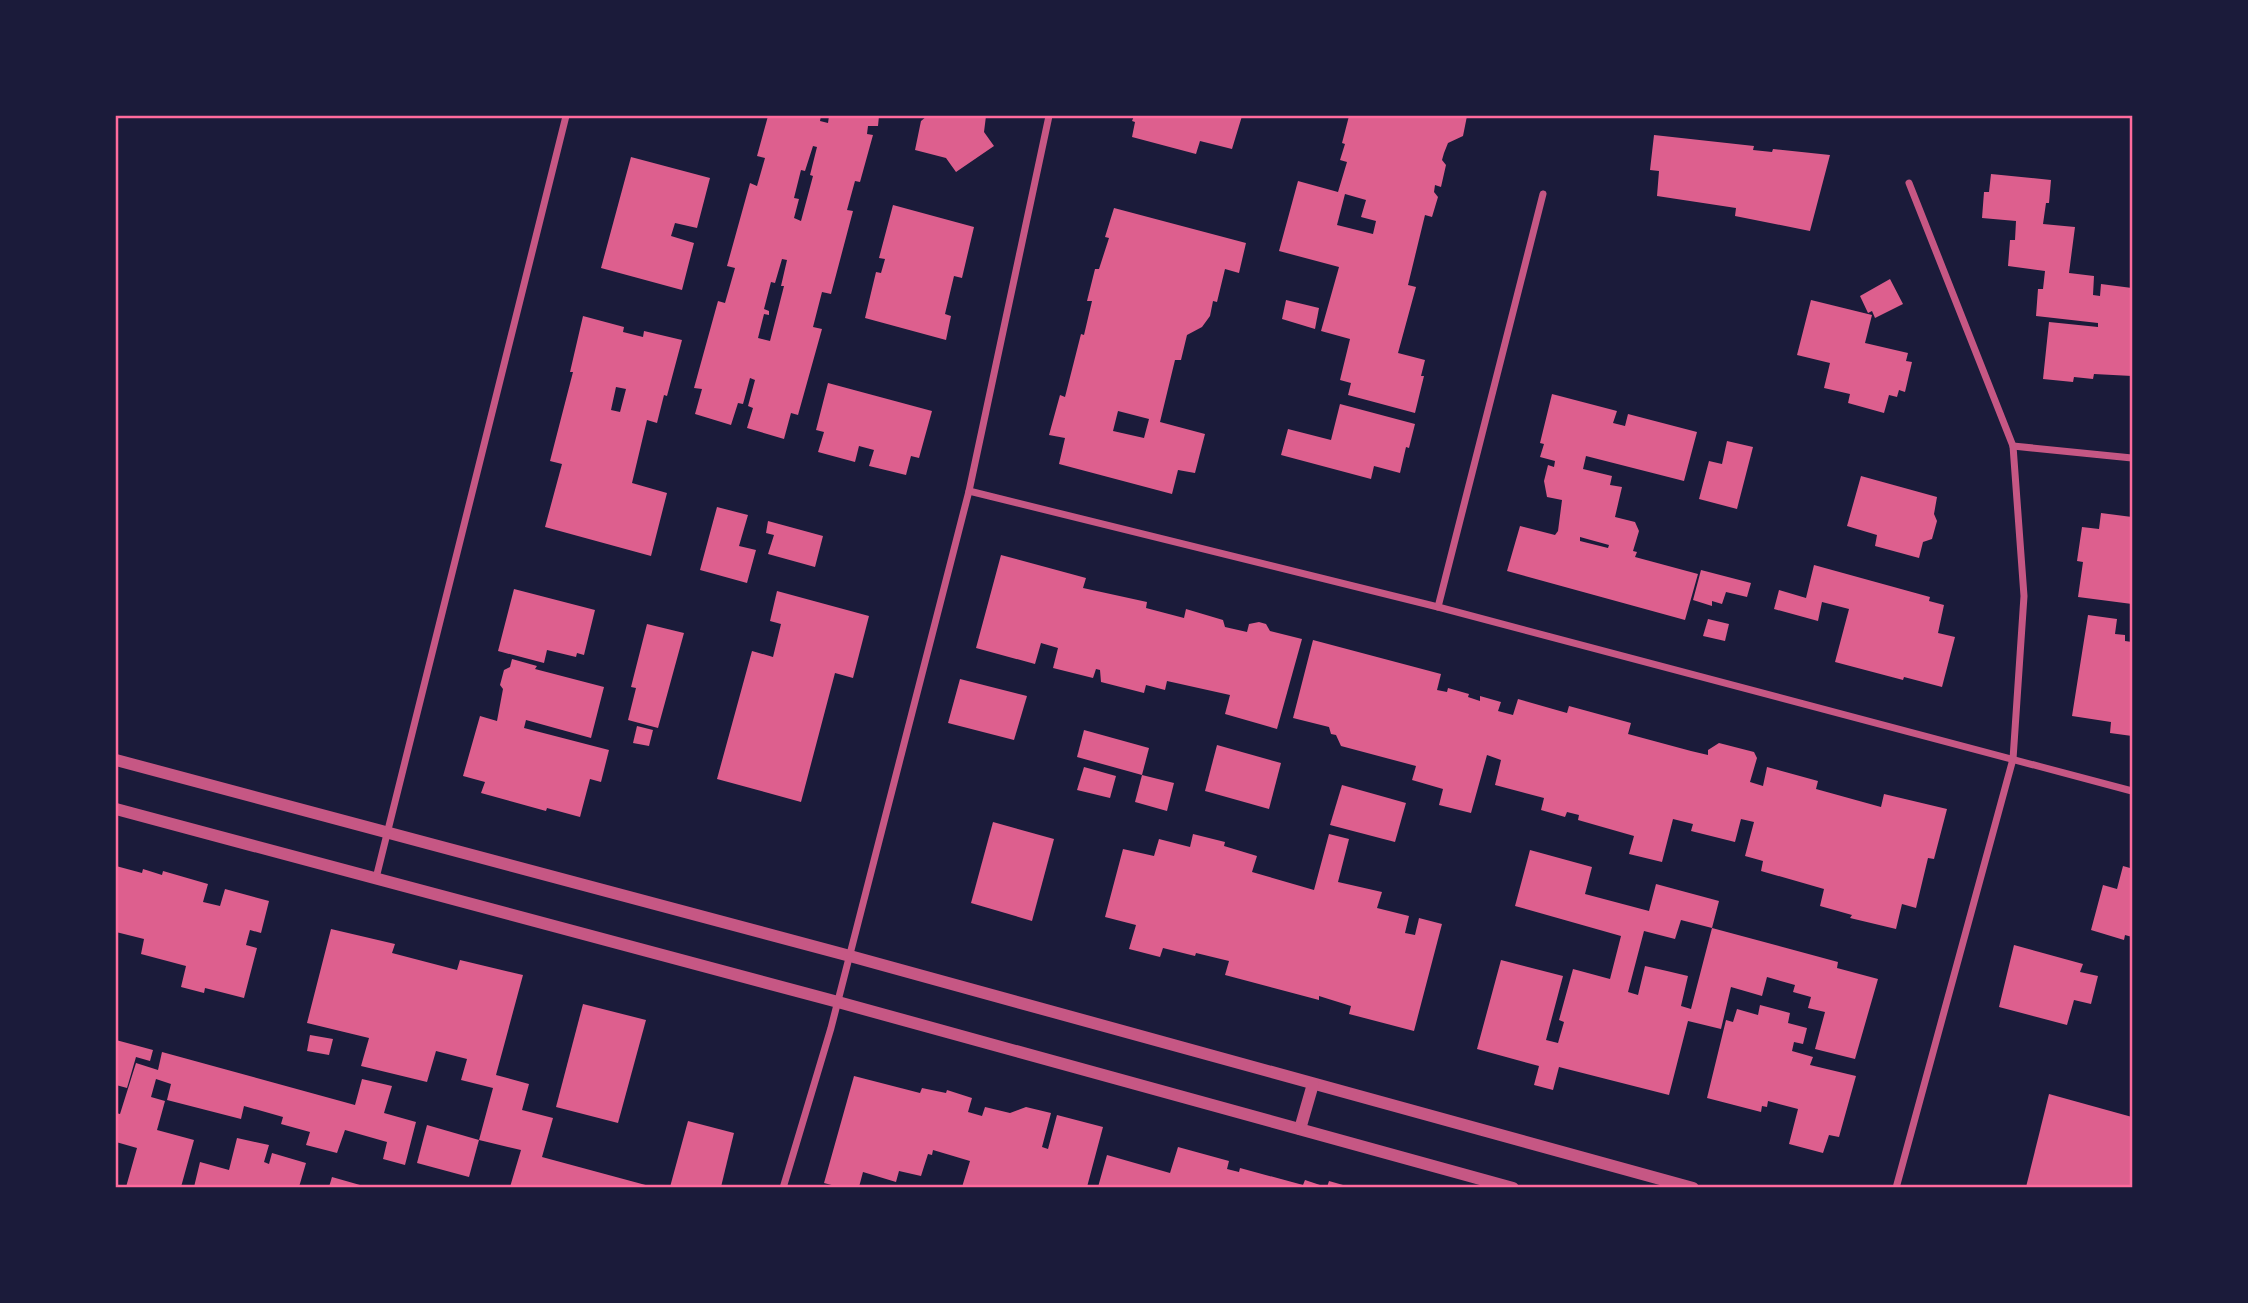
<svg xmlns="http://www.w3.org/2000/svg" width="2248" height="1303" font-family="Signika,sans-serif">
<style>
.building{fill:#dd5f8e;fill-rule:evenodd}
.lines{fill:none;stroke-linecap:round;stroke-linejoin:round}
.minor{stroke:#c65784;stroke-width:7}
.tertiary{stroke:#c65784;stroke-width:12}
.neatline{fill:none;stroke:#ff6b9d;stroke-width:2.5}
</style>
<rect width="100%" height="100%" fill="#1b1b3a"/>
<g class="building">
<path d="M768,116H821L820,121L828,123L829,116H879L878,126H868L867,134L873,135L860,182L855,181L847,210L853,211L831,294L822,292L813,327L822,329L798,415L791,413L784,439L747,428L753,408L748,406L755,380L750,378L743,404L738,403L731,425L695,414L702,389L694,388L718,301L725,303L735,268L727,266L750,183L757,186L765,158L757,156ZM813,146L817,147L810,175L813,176L801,221L794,218L799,199L794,198L801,170L805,171ZM782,259L787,260L781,286H784L770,341L758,338L764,314L769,315V311L764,309L771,282L775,283Z"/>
<path d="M927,116H986L984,132L994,146L956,172L946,158L915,150L921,121Z"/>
<path d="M1134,116H1242L1232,149L1200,141L1196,154L1132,137L1135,122L1132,121Z"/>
<path d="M1349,116H1467L1463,136L1448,143L1444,153L1442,160L1446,165L1441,187L1435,185L1434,192L1438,197L1432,217L1425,215L1408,285L1416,287L1398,353L1425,360L1421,376H1424L1415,413L1348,395L1351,383L1340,380L1350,339L1321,331L1339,267L1279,251L1298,181L1338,192L1347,162L1340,160L1345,144L1342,143ZM1345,194L1366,200L1361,217L1376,221L1373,234L1337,225Z"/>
<path d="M1654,135L1754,146L1753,150L1772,152L1773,149L1830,155L1810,231L1735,216L1736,208L1657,196L1659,171L1650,170Z"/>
<path d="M631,157L710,178L697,228L675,223L671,236L694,243L682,290L601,268Z"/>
<path d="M1991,174L2051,180L2049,203H2046L2043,224L2075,227L2069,273L2094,276L2093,295L2100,296L2101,284L2132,288V376L2094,374L2093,379L2074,377L2073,382L2043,379L2049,322L2098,327V323L2036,316L2038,289H2043L2045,271L2008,266L2010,240H2015L2016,221L1982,218L1984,192H1989Z"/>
<path d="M893,205L974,227L962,278L954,276L945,314L951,316L946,340L865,318L876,272L881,273L885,259L879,258Z"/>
<path d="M1114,208L1246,243L1239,273L1225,269L1217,302L1213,301L1210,316L1202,327L1187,335L1181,360H1175L1160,422L1205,434L1195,473L1178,470L1172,494L1059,464L1065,438L1049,435L1060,395L1065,397L1081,334L1084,335L1092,301H1087L1095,269H1099L1109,238L1105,237ZM1118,411L1149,419L1144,438L1113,431Z"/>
<path d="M1890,279L1903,304L1875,318L1872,311L1868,313L1860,296Z"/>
<path d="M1286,300L1319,308L1315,329L1282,319Z"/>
<path d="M1811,300L1872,315L1865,343L1908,353L1906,361L1912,362L1905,392L1899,390L1897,397L1889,395L1884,413L1848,403L1850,394L1824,388L1830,363L1797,355Z"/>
<path d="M583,316L624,327L623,332L643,337L644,331L682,340L667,396L664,395L657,423L647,420L632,483L667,493L651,556L545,527L562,464L550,461L573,372H570ZM616,387L626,389L620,412L611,410Z"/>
<path d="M828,383L932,411L919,458L911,456L906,475L869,466L874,450L859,446L855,462L818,452L824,432L816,430Z"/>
<path d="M1552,394L1617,411L1613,423L1625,426L1628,414L1697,432L1684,481L1586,456L1583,469L1612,476L1610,485L1622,487L1615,517L1635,522L1639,531L1633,551L1637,552L1635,557L1698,574L1685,620L1507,571L1520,526L1555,535L1558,531L1562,500L1547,497L1544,481L1548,465L1554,467L1555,461L1540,457L1544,444L1540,443ZM1580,537L1609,545L1608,548L1580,541Z"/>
<path d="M1340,404L1415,424L1409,448L1406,447L1400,473L1374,466L1371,479L1281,455L1288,429L1331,440Z"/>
<path d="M1727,441L1753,447L1737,509L1699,499L1709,461L1722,464Z"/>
<path d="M1861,476L1937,497L1934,514L1937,521L1932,539L1923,542L1919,558L1875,546L1877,535L1847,526Z"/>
<path d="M717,507L748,515L739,546L756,550L747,583L700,570Z"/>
<path d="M2101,513L2132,517V604L2078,597L2083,562L2077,561L2082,527L2099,529Z"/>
<path d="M768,521L823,536L815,567L768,554L774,535L766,533Z"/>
<path d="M1001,555L1086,578L1083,588L1147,602L1146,608L1184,618L1186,609L1223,620L1225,627L1247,632L1249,624L1259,622L1266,624L1270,631L1302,639L1277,729L1225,714L1230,695L1167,681L1165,690L1146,685L1144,693L1101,682L1100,670L1096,669L1093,678L1053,668L1058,648L1041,643L1035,664L976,648Z"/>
<path d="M1814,565L1930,597L1929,601L1944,605L1938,633L1955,637L1942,687L1904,677L1903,680L1835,662L1849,609L1822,602L1818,621L1774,609L1779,590L1806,598Z"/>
<path d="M1701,570L1751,583L1747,597L1726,592L1722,604L1712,601V606L1693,600Z"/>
<path d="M514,589L595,610L584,655L577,653L576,657L547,650L544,663L498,651Z"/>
<path d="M777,591L869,616L853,678L835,673L801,802L717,779L752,651L773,657L781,624L770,621Z"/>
<path d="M2088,615L2117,619L2115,634L2125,635V641L2132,642V736L2110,733L2111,722L2072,716Z"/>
<path d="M1708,619L1729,624L1725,641L1703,636Z"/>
<path d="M647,624L684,633L658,728L628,720L636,688L631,687Z"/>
<path d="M1313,640L1441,674L1437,690L1447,692L1448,688L1469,694L1468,697L1480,701V696L1501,702L1498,711L1513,715L1518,699L1567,713L1569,706L1631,723L1628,734L1691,751L1708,755V750L1719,743L1754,752L1757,758L1750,782L1763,786L1767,767L1818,781L1816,789L1881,807L1884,794L1947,809L1934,859L1928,858L1916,908L1902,904L1896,929L1850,918L1852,915L1820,906L1824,889L1761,871L1763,861L1745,856L1754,822L1741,819L1735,842L1691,831L1693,824L1673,819L1662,862L1629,854L1634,836L1578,820L1579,815L1567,812L1565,817L1541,810L1544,798L1495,785L1501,760L1487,755L1471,813L1439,805L1443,789L1412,780L1416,766L1341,746L1336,735L1331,734L1329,727L1293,718Z"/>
<path d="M512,659L537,666L535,669L604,687L591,738L526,720L524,728L609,750L601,782L590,779L580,817L547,808L546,811L481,793L485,782L463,776L480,716L497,721L503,689L500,685L504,670L510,667Z"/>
<path d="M960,679L1027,696L1014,740L948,723Z"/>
<path d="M637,726L653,730L649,746L633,743Z"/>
<path d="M1084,730L1149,748L1142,775L1077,757Z"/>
<path d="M1217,745L1281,763L1269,809L1205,791Z"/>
<path d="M1084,767L1116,776L1110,798L1077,790Z"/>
<path d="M1142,775L1174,783L1167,811L1135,802Z"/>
<path d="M1342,785L1406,803L1395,842L1330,825Z"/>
<path d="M993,822L1054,839L1032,921L971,903Z"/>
<path d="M1193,834L1225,842L1224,846L1257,856L1252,872L1314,890L1329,834L1349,839L1338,882L1382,892L1377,908L1409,916L1405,933L1415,935L1419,918L1442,924L1414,1031L1349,1014L1351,1006L1319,996V1000L1225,975L1229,961L1196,953L1195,956L1163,948L1160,957L1129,949L1136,925L1105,917L1123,849L1154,856L1159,839L1190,847Z"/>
<path d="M1530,850L1592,867L1585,894L1649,911L1656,884L1719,901L1712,928L1681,920L1675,939L1644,931L1628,992L1638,995L1645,966L1667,971L1688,976L1681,1006L1691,1009L1712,928L1838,962L1837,968L1878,979L1855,1059L1815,1049L1825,1012L1808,1008L1811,997L1793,992L1795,985L1767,977L1762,996L1731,987L1721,1029L1688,1021L1669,1095L1559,1067L1553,1090L1534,1085L1539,1066L1477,1049L1501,960L1563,976L1546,1040L1558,1043L1564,1022L1559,1020L1573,969L1610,979L1621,936L1515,906Z"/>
<path d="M2132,863V937L2125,935L2124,940L2091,930L2103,885L2117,889L2123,866L2130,868Z"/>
<path d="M116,866L142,873L143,869L162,875L163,871L208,884L203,902L220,906L225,889L269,901L261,933L250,930L246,945L257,948L244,998L205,988L204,993L181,987L186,966L141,954L144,939L116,932Z"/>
<path d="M331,929L395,944L392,953L457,970L460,960L523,975L496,1075L529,1084L522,1110L553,1118L542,1157L653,1187H510L521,1150L479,1140L493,1088L461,1080L467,1059L436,1051L427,1082L361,1066L369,1038L307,1023Z"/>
<path d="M2014,945L2083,964L2080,972L2098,976L2091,1004L2074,1000L2067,1025L1999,1007Z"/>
<path d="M583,1004L646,1020L618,1123L556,1107Z"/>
<path d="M1760,1005L1790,1013L1788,1023L1807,1028L1803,1044L1794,1042L1792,1051L1813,1057L1810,1065L1856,1076L1839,1137L1829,1135L1823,1153L1789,1144L1798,1109L1768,1101L1767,1107L1762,1106L1761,1112L1707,1098L1726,1020L1733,1022L1737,1009L1758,1015Z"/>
<path d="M310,1035L333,1039L329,1055L307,1051Z"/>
<path d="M116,1040L153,1050L150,1061L136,1057L127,1088L116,1085Z"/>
<path d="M162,1052L355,1105L362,1079L392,1086L384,1113L416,1122L405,1165L383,1159L387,1142L345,1130L337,1153L306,1145L310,1132L281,1124L283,1117L244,1106L241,1119L167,1100L171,1084L156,1079L151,1097L165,1101L157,1130L194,1140L181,1187H126L137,1148L116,1142V1113L120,1114L136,1063L158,1070Z"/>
<path d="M854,1076L920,1093L922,1088L946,1093L947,1090L972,1098L968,1112L982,1116L985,1107L1010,1113L1026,1107L1051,1113L1042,1147L1048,1149L1057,1115L1103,1127L1087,1187H962L970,1161L933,1150L932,1155L928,1154L921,1176L899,1171L896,1182L863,1172L859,1187H839L824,1183Z"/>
<path d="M2049,1094L2132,1117V1187H2026Z"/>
<path d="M688,1121L734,1133L721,1187H670Z"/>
<path d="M427,1125L479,1140L469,1177L417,1163Z"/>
<path d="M237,1138L269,1145L264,1162L269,1164L272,1153L306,1163L299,1187H194L200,1162L229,1170Z"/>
<path d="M1178,1147L1229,1161L1227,1169L1239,1172L1240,1168L1303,1185L1305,1180L1326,1187H1098L1107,1155L1170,1173Z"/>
<path d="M332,1177L367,1187H329Z"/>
<path d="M1329,1181L1350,1187H1327Z"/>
</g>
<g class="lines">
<g class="minor">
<path d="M2013,446L2132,458"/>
<path d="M969,491L1438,607L2132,791"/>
<path d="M1438,607L1543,194"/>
<path d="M376,878L566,116"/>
<path d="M783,1188L831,1028L969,491L1049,116"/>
<path d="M1896,1188L2013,759L2024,596L2013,446L1909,183"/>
</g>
<g class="tertiary">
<path d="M116,760L850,956L1693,1188"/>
<path d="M116,809L838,1002L1513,1188"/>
<path d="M1300,1129L1313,1084"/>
</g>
</g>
<rect width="2248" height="1303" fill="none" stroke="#1b1b3a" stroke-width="234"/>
<rect x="117" y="117" width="2014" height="1069" class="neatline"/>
</svg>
